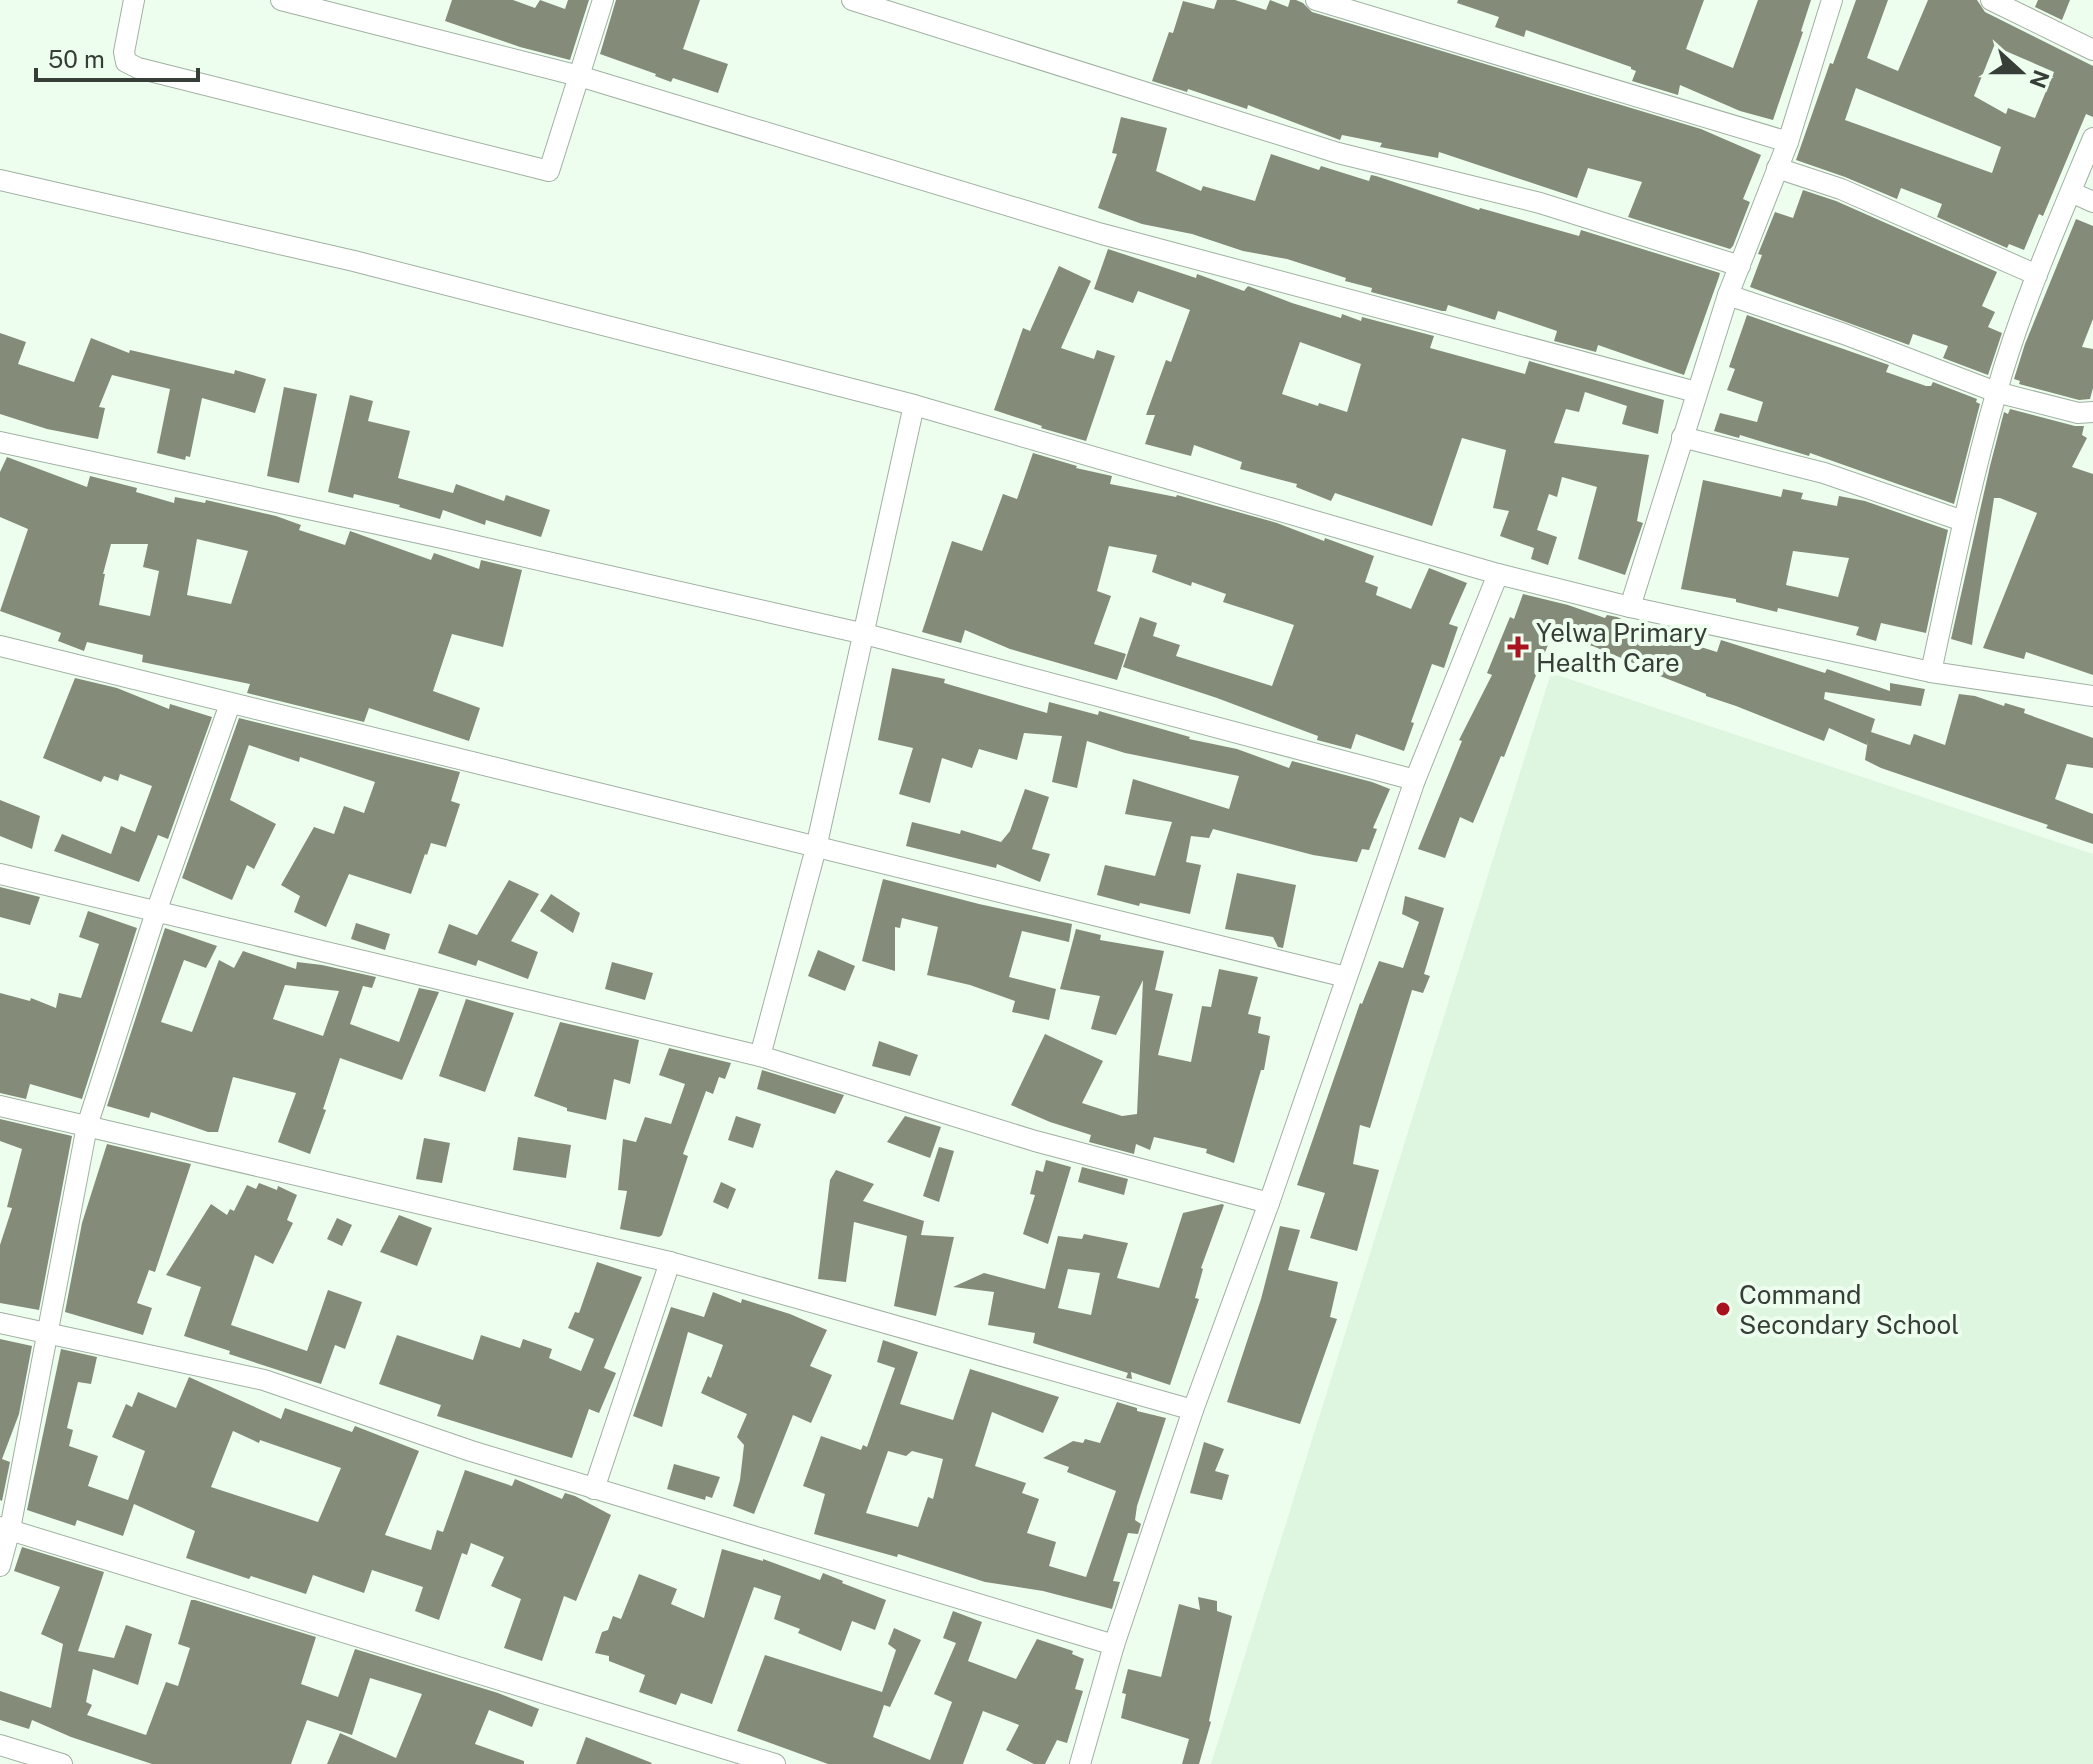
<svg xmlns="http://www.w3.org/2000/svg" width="2093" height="1764" font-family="'Public Sans',sans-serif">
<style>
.built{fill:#def5e0}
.building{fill:#858b79;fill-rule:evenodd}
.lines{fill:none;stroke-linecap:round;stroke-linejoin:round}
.minor-casing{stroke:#a0b0a2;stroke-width:22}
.minor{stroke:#fff;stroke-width:20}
.poi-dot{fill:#a9131f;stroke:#edfeef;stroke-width:3}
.labels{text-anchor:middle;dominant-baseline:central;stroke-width:8;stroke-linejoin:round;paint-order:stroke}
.poi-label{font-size:26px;fill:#373e38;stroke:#edfeef;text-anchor:start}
</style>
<rect width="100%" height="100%" fill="#edfeef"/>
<path class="built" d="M1551,673L2093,854V1764H1211Z"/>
<g class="building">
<path d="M452,0H513L535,8L540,0L565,9L568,0H589L570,60L520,47L445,21Z"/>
<path d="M616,0H700L683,49L728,64L718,93L673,78L671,82L655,76L656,74L600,54Z"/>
<path d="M1217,0H1235L1266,10L1270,0L1288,7L1290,0H1296L1303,3L1312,12L1701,129L1761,155L1743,199L1750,202L1733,246L1730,249L1628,217L1642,182L1588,168L1577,198L1439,152L1438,158L1380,147L1382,143L1342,135L1340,140L1248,105L1247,109L1188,89L1187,92L1152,81L1169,32L1173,33L1183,1L1214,9Z"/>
<path d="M1458,0H1704L1686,49L1733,68L1758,0H1811L1801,31L1803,32L1773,120L1740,111L1680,85L1678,95L1632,81L1636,71L1631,69V67L1526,30L1524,37L1495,27L1499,17L1457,3Z"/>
<path d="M1856,0H1888L1867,58L1898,71L1928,0H1977L1985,12L2093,66V117L2086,114L2043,216L2039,214L2024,250L2009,244L2007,248L1937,217L1942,204L1901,188L1897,199L1845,177L1796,160L1830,63L1833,64ZM1994,46L2054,72L2035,118L2008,108L2006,114L1974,96ZM1856,88L2001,147L1992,173L1845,120Z"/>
<path d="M2038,0H2070L2062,20L2035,7Z"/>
<path d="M1121,117L1167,128L1156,171L1201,191L1203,186L1255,201L1271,154L1319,170L1321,166L1369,181L1371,175L1376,176L1479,210L1480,208L1579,236L1581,230L1720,273L1719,277L1684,375L1598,345L1596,352L1554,341L1557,331L1498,311L1495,320L1448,305L1446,311H1442L1371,292L1372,288L1345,281L1346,278L1287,259L1243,251L1192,234L1142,224L1098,208L1117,154L1112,153Z"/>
<path d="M1803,190L1836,201L1997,272L1982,306L1995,312L1988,327L2002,333L1988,375L1943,358L1948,346L1913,334L1909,345L1750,287L1762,255L1758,254L1775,212L1793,218Z"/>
<path d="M2076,219L2093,226V319L2082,347L2093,349V388L2090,399L2079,400L2019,384L2020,381L2014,379L2025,344Z"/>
<path d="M1108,249L1196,278L1197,274L1244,291L1248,286L1292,303L1341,318L1342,314L1361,321L1362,317L1434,336L1430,348L1525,374L1529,361L1664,400L1658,434L1622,424L1627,406L1585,392L1579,412L1566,409L1554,443L1649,455L1637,521L1643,523L1625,575L1578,559L1597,487L1562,477L1557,497L1549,494L1537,530L1557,537L1548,565L1531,559L1534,548L1500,536L1509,511L1493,508L1506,450L1462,438L1432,526L1335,493L1331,501L1296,487L1297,484L1240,469L1242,462L1194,445L1191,456L1145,444L1155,415H1146L1166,360L1171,362L1190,310L1138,291L1133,303L1094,289ZM1300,342L1361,364L1347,412L1319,403L1318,406L1282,394Z"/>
<path d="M1059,266L1091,281L1061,348L1094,359L1097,350L1115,356L1086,441L1041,428L1042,426L994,410L1023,328L1030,331Z"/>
<path d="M1747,315L1889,365L1886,372L1926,386H1931L1933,382L1977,399L1976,402L1980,404L1954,504L1810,453L1809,456L1740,435L1739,438L1714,431L1720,413L1757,422L1763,402L1727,390L1735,369L1729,367Z"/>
<path d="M0,333L26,342L18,364L74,382L91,338L129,353L130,350L234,374L235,370L266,379L255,413L202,398L190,457L186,456L185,460L157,453L170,389L112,375L99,407L105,408L98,439L47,429L0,414Z"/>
<path d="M284,387L317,394L299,483L267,476Z"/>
<path d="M350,395L373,401L368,421L410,431L398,478L453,493L456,484L504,501L506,495L550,510L541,537L486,520L485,525L443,510L440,519L399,507L400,505L354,494L353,498L328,492Z"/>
<path d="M2010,409L2075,426H2084L2082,435L2087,438L2072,467L2093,474V675L2026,652L2024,659L1983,648L2037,513L2000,498H1994L1972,645L1951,639L1990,466L2004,412L2008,414Z"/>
<path d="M1033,453L1077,466L1076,468L1112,476L1110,484L1176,497L1177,495L1277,523L1324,541L1325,538L1374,556L1365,582L1378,587L1376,595L1411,609L1429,568L1467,583L1449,624L1458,627L1444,668L1432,664L1411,722L1414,723L1404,751L1356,734L1351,749L1317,740L1318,736L1217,698L1123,667L1140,617L1157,623L1153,636L1180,645L1176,656L1272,686L1294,625L1223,602L1226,594L1192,582L1191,586L1152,572L1157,555L1109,546L1097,591L1111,596L1094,644L1126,654L1117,680L1010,649L965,630L961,643L922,632L952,541L982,551L1003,494L1017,499Z"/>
<path d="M7,457L87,487L90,476L137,488L136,492L174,503L175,497L205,503L206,500L276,516L301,525L299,530L345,545L350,531L431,560L434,553L479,569L481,560L522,570L503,647L452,634L433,691L480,708L469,741L369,708L364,722L247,693L250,684L142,662L143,655L87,642L84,651L58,641L61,633L0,611L28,529L0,517V472ZM197,539L248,551L231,604L187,595ZM111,544H148L143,567L159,571L150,616L99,605L105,574H103Z"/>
<path d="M1703,480L1781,497L1783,489L1803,493L1801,499L1837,506L1839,496L1865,501L1948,530L1926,633L1881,623L1876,641L1856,635L1859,627L1778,608L1777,612L1736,602V599L1681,589ZM1793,551L1849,558L1838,597L1786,585Z"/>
<path d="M1523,594L1568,605L1605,618L1607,615L1617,617L1626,621V624L1717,652L1721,640L1825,673L1827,669L1890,691V683L1925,689L1921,706L1825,692L1824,699L1875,719L1871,732L1910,745L1914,734L1945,745L1959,694L1975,696L2004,706L2005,703L2025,709L2024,713L2093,738V768L2067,764L2055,799L2093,814V844L2046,828L2048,825L1881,768L1865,760L1868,740L1867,745L1829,728L1824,741L1736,706L1706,696V694L1637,667L1638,665L1595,647L1553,632L1504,757L1501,756L1473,823L1460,817L1445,858L1418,849L1462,741L1459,740L1492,675L1487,673L1510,617L1514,619Z"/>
<path d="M892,668L945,679L944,683L1047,713L1049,702L1098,715L1099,711L1190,737L1189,739L1237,749L1289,768L1292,761L1372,782L1390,789L1373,828L1377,829L1369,850L1362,849L1357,862L1313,855L1213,829L1209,838L1191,836L1186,862L1201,865L1190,914L1140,903L1139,906L1097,895L1105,865L1155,876L1166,841L1172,822L1125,814L1133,779L1229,809L1239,776L1125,753L1087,741L1077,788L1052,782L1062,736L1024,733L1017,760L979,749L972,768L942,758L930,803L899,794L913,748L878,740Z"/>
<path d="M75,678L117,688L169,709L170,704L212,717L168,839L158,835L139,882L54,851L62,834L111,854L121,826L135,832L152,786L120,774L118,781L104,776L101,782L43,758Z"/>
<path d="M239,718L460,772L451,801L460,804L446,847L431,843L427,855L425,854L411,894L349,874L326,927L294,912L300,896L281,885L314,827L334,834L344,806L364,813L375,782L300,757L299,762L249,745L230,800L276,824L254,869L247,865L232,900L182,878Z"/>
<path d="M1025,789L1049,797L1032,849L1050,854L1040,882L997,864L996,868L906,846L912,822L960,834L961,830L1001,842L1010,831Z"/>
<path d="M0,800L40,816L32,849L0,836Z"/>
<path d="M1237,873L1296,885L1283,948L1278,947L1273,937L1225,929Z"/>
<path d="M883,879L979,904L1072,924L1069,942L1022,931L1009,977L1056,989L1049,1020L1012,1012L1015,1001L970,985L927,975L938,927L902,918L900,928L895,927V971L862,961Z"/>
<path d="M509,880L539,894L511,941L538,952L528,979L478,960L476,966L438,953L449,924L477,935Z"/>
<path d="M0,887L40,897L30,925L0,917Z"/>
<path d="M551,894L580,913L573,933L540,911Z"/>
<path d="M1405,896L1444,908L1424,974L1430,976L1423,993L1412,990L1370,1128L1360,1125L1353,1164L1379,1170L1357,1251L1310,1238L1325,1193L1297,1185L1360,1003L1362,1004L1379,961L1403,968L1419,922L1402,914Z"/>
<path d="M88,911L137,928L82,1099L30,1084L26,1099L0,1093V993L30,1001L31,998L56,1008L59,993L81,998L99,944L79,937Z"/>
<path d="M356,923L390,934L385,950L351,939Z"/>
<path d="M165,928L217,946L206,968L184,960L161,1022L192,1032L219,960L234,968L243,951L296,969L297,962L322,965L376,977L372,988L363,986L350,1024L399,1042L419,988L439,992L402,1080L340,1058L323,1109L326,1110L310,1154L278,1142L296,1093L233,1077L218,1132H208L151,1112L149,1118L107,1106ZM285,985L339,991L323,1036L273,1019Z"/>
<path d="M1076,929L1101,935L1100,940L1164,951L1155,990L1173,994L1158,1055L1191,1062L1202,1006L1211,1007L1219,969L1258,977L1248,1014L1261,1017L1258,1033L1270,1036L1264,1070H1261L1234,1163L1206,1153L1207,1149L1154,1137L1150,1150L1136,1144L1134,1154L1089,1142L1091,1135L1050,1122L1011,1105L1045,1034L1103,1061L1082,1103L1122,1116L1137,1114L1143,980L1116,1035L1091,1029L1100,996L1060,989Z"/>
<path d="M818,950L855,966L845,991L808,976Z"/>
<path d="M612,962L653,973L645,1000L605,989Z"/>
<path d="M466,999L514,1013L485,1092L439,1076Z"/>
<path d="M560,1022L639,1040L630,1084L614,1079L606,1120L567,1111V1108L534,1096Z"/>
<path d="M879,1041L918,1055L910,1076L872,1066Z"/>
<path d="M669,1048L731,1063L725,1079L719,1077L713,1094L706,1091L683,1154L688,1156L662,1235L659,1237L620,1229L627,1191L618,1190L623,1139L636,1142L645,1117L671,1124L685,1084L659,1075Z"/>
<path d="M762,1070L844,1095L835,1114L757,1089Z"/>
<path d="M736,1116L761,1124L753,1148L728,1140Z"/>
<path d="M905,1116L941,1127L930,1158L887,1142Z"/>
<path d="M0,1119L72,1136L39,1310L0,1303V1245L12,1208L7,1207L22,1149L0,1141Z"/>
<path d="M518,1137L571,1145L566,1178L513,1170Z"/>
<path d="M424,1138L450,1143L442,1183L416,1179Z"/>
<path d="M107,1144L191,1164L155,1272L149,1270L137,1303L152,1308L143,1335L65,1312L82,1223Z"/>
<path d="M939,1147L954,1151L939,1202L923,1196Z"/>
<path d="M1046,1160L1071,1167L1048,1244L1023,1234L1035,1195L1030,1194L1036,1170L1043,1172Z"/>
<path d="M1082,1167L1128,1179L1124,1195L1078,1182Z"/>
<path d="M836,1170L874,1184L863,1201L924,1221L921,1235L954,1237L936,1316L894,1306L907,1236L854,1222L846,1282L818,1279L830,1180Z"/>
<path d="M721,1182L736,1189L728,1209L713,1202Z"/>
<path d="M259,1183L277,1190L278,1186L297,1195L287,1220L293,1223L273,1264L255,1255L231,1325L307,1351L328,1290L362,1302L345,1349L335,1345L321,1384L229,1354L230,1351L184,1336L201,1287L166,1275L211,1204L227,1215L230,1209L234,1211L247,1185L256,1189Z"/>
<path d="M1222,1204L1224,1205L1201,1268L1203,1269L1195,1298L1199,1299L1170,1385L1131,1372L1132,1379L1126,1378L1128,1373L1033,1343L1035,1333L988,1325L994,1292L953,1287L984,1273L1045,1289L1058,1236L1082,1239L1084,1234L1128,1243L1117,1278L1159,1288L1183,1213ZM1068,1269L1100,1273L1091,1315L1058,1308Z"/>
<path d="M399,1215L432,1228L417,1266L380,1252Z"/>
<path d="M337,1218L352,1225L342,1246L327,1239Z"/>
<path d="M1280,1226L1300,1230L1288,1270L1338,1282L1330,1317L1337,1319L1300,1424L1227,1402L1261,1299Z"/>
<path d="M597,1262L642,1277L604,1368L616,1373L599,1413L589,1409L572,1458L437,1416L441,1405L379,1384L397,1335L473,1360L481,1335L520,1348L523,1339L552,1349L549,1358L581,1371L594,1339L568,1328L575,1312L579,1313Z"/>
<path d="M713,1292L741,1303L742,1299L790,1314L827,1330L810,1366L832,1375L811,1423L793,1415L754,1514L733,1506L740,1480L744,1445L737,1437L747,1414L701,1393L708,1376L711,1378L723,1345L688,1332L662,1427L633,1416L671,1307L704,1317Z"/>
<path d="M0,1339L32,1346L19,1414L2,1459L10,1462L2,1501L0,1500Z"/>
<path d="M883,1340L918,1352L900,1404L953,1420L970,1369L1059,1397L1043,1433L992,1412L975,1466L1026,1483L1022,1493L1039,1499L1027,1533L1056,1542L1049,1566L1086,1577L1116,1491L1067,1472L1069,1467L1043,1458L1073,1441L1083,1443L1085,1439L1100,1443L1117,1402L1137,1408V1411L1166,1418L1137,1506L1135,1520L1141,1524L1138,1534L1128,1533L1113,1581L1120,1582L1112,1609L1043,1591L985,1582L898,1554L897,1557L814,1534L825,1494L803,1486L821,1436L861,1450L863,1445L867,1447L895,1368L877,1362ZM888,1451L906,1456L912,1451L943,1459L933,1499L928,1497L918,1527L866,1513Z"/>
<path d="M61,1349L97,1357L91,1384L78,1382L67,1428L73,1430L69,1446L98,1456L88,1486L128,1500L145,1451L112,1437L126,1404L132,1407L138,1392L176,1408L189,1377L281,1419L285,1408L352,1432L355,1426L419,1451L385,1535L431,1550L437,1530L443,1532L465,1470L512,1486L515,1479L562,1499L565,1493L575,1496L611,1515L576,1601L564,1596L542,1661L504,1648L521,1599L491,1586L504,1557L471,1543L467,1555L462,1553L439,1620L415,1611L423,1587L372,1570L364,1593L313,1575L306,1594L251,1576L249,1579L186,1558L195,1531L134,1504L123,1536L77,1520L75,1526L27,1510ZM233,1431L259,1443L260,1440L341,1468L318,1522L211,1487Z"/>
<path d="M1204,1442L1224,1449L1215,1471L1229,1475L1222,1500L1190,1493Z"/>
<path d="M674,1464L720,1477L712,1498L706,1496L705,1500L667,1489Z"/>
<path d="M22,1547L104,1572L78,1651L114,1658L126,1625L152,1634L138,1685L93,1669L86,1702L92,1705L87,1715L146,1735L166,1682L178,1686L190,1648L178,1644L191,1600H195L316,1637L301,1684L338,1697L355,1649L498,1693L539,1709L532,1727L489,1710L475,1744L524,1761V1764H327L340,1733L396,1758L422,1694L370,1678L352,1735L307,1720L291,1764H152L71,1737L32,1720L29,1729L0,1720V1691L51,1708L63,1644L41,1634L60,1587L14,1571Z"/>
<path d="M722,1549L763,1561V1559L820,1580L823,1573L843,1581L842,1583L886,1600L875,1630L852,1621L841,1651L798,1633L800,1629L774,1619L781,1596L754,1587L712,1704L681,1693L676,1705L639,1692L645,1675L609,1661V1656L595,1653L602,1632L608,1630L613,1616L621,1619L639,1574L677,1589L671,1604L704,1618Z"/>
<path d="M1198,1597L1217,1601V1611L1232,1616L1209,1721L1211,1722L1199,1764H1182L1189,1739L1121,1718L1126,1694L1122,1693L1128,1669L1161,1677L1179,1604L1200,1610Z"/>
<path d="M953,1611L982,1622L968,1661L1016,1679L1037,1639L1073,1651L1072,1654L1084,1659L1075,1689L1083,1691L1067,1743L1057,1740L1045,1764H1034L1006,1750L1019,1725L983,1711L963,1764H828L737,1731L765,1655L882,1692L896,1650L888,1644L894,1628L921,1640L890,1707L884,1705L873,1737L930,1760L952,1702L934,1694L956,1643L943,1638Z"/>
<path d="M586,1737L652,1763L651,1764H576Z"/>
</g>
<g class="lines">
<defs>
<g id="minor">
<path d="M134,0L124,52L126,62L138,68L549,171L603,0"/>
<path d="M281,0L579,76L1102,234L1696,392"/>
<path d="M852,0L1338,153L1540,203L1740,266"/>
<path d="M1316,0L1788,142"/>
<path d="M1991,0L2093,50"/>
<path d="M1777,168L1841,189L2037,275"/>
<path d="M0,180L354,261L914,405L1498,574L1630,607L1931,672L2093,696"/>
<path d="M2071,192L2093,202"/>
<path d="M1728,295L1844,334L1996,392L2078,413L2093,412"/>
<path d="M1682,437L1824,473L1963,521"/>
<path d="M0,442L442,538L865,634L1415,780"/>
<path d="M1630,607L1728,295L1788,142L1832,0"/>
<path d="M0,646L1346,977"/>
<path d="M1931,672C1951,579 1970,485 1996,394C2021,306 2058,222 2093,138"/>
<path d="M0,874L760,1056L1035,1141L1269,1203"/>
<path d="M760,1056L816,848L914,405"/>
<path d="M0,1106L670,1262L1193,1410"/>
<path d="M0,1323L264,1380L471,1451L1114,1645"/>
<path d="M594,1489L670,1262"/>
<path d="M0,1527L775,1764"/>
<path d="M0,1566L10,1529L87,1126L156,912L230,704"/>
<path d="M0,1745L62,1764"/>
<path d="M1080,1764L1114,1645L1193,1410L1269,1203L1415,780L1498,574"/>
</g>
</defs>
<use href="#minor" class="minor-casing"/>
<use href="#minor" class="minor"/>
</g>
<g class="poi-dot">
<path d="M1514 635h8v8h8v8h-8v8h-8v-8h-8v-8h8z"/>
<circle cx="1723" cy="1309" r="8"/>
</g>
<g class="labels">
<g class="poi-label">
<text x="1536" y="632">Yelwa Primary<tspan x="1536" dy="30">Health Care</tspan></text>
<text x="1739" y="1294">Command<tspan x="1739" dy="30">Secondary School</tspan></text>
</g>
</g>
<g transform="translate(2021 72) rotate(111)" stroke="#edfeef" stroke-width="6" paint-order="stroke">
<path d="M0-6L14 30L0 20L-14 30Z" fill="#373e38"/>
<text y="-12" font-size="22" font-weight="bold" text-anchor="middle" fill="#373e38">N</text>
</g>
<path d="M36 68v12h162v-12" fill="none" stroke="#373e38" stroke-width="4"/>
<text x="48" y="68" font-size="24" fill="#373e38" stroke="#edfeef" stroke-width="6" paint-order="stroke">50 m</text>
</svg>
